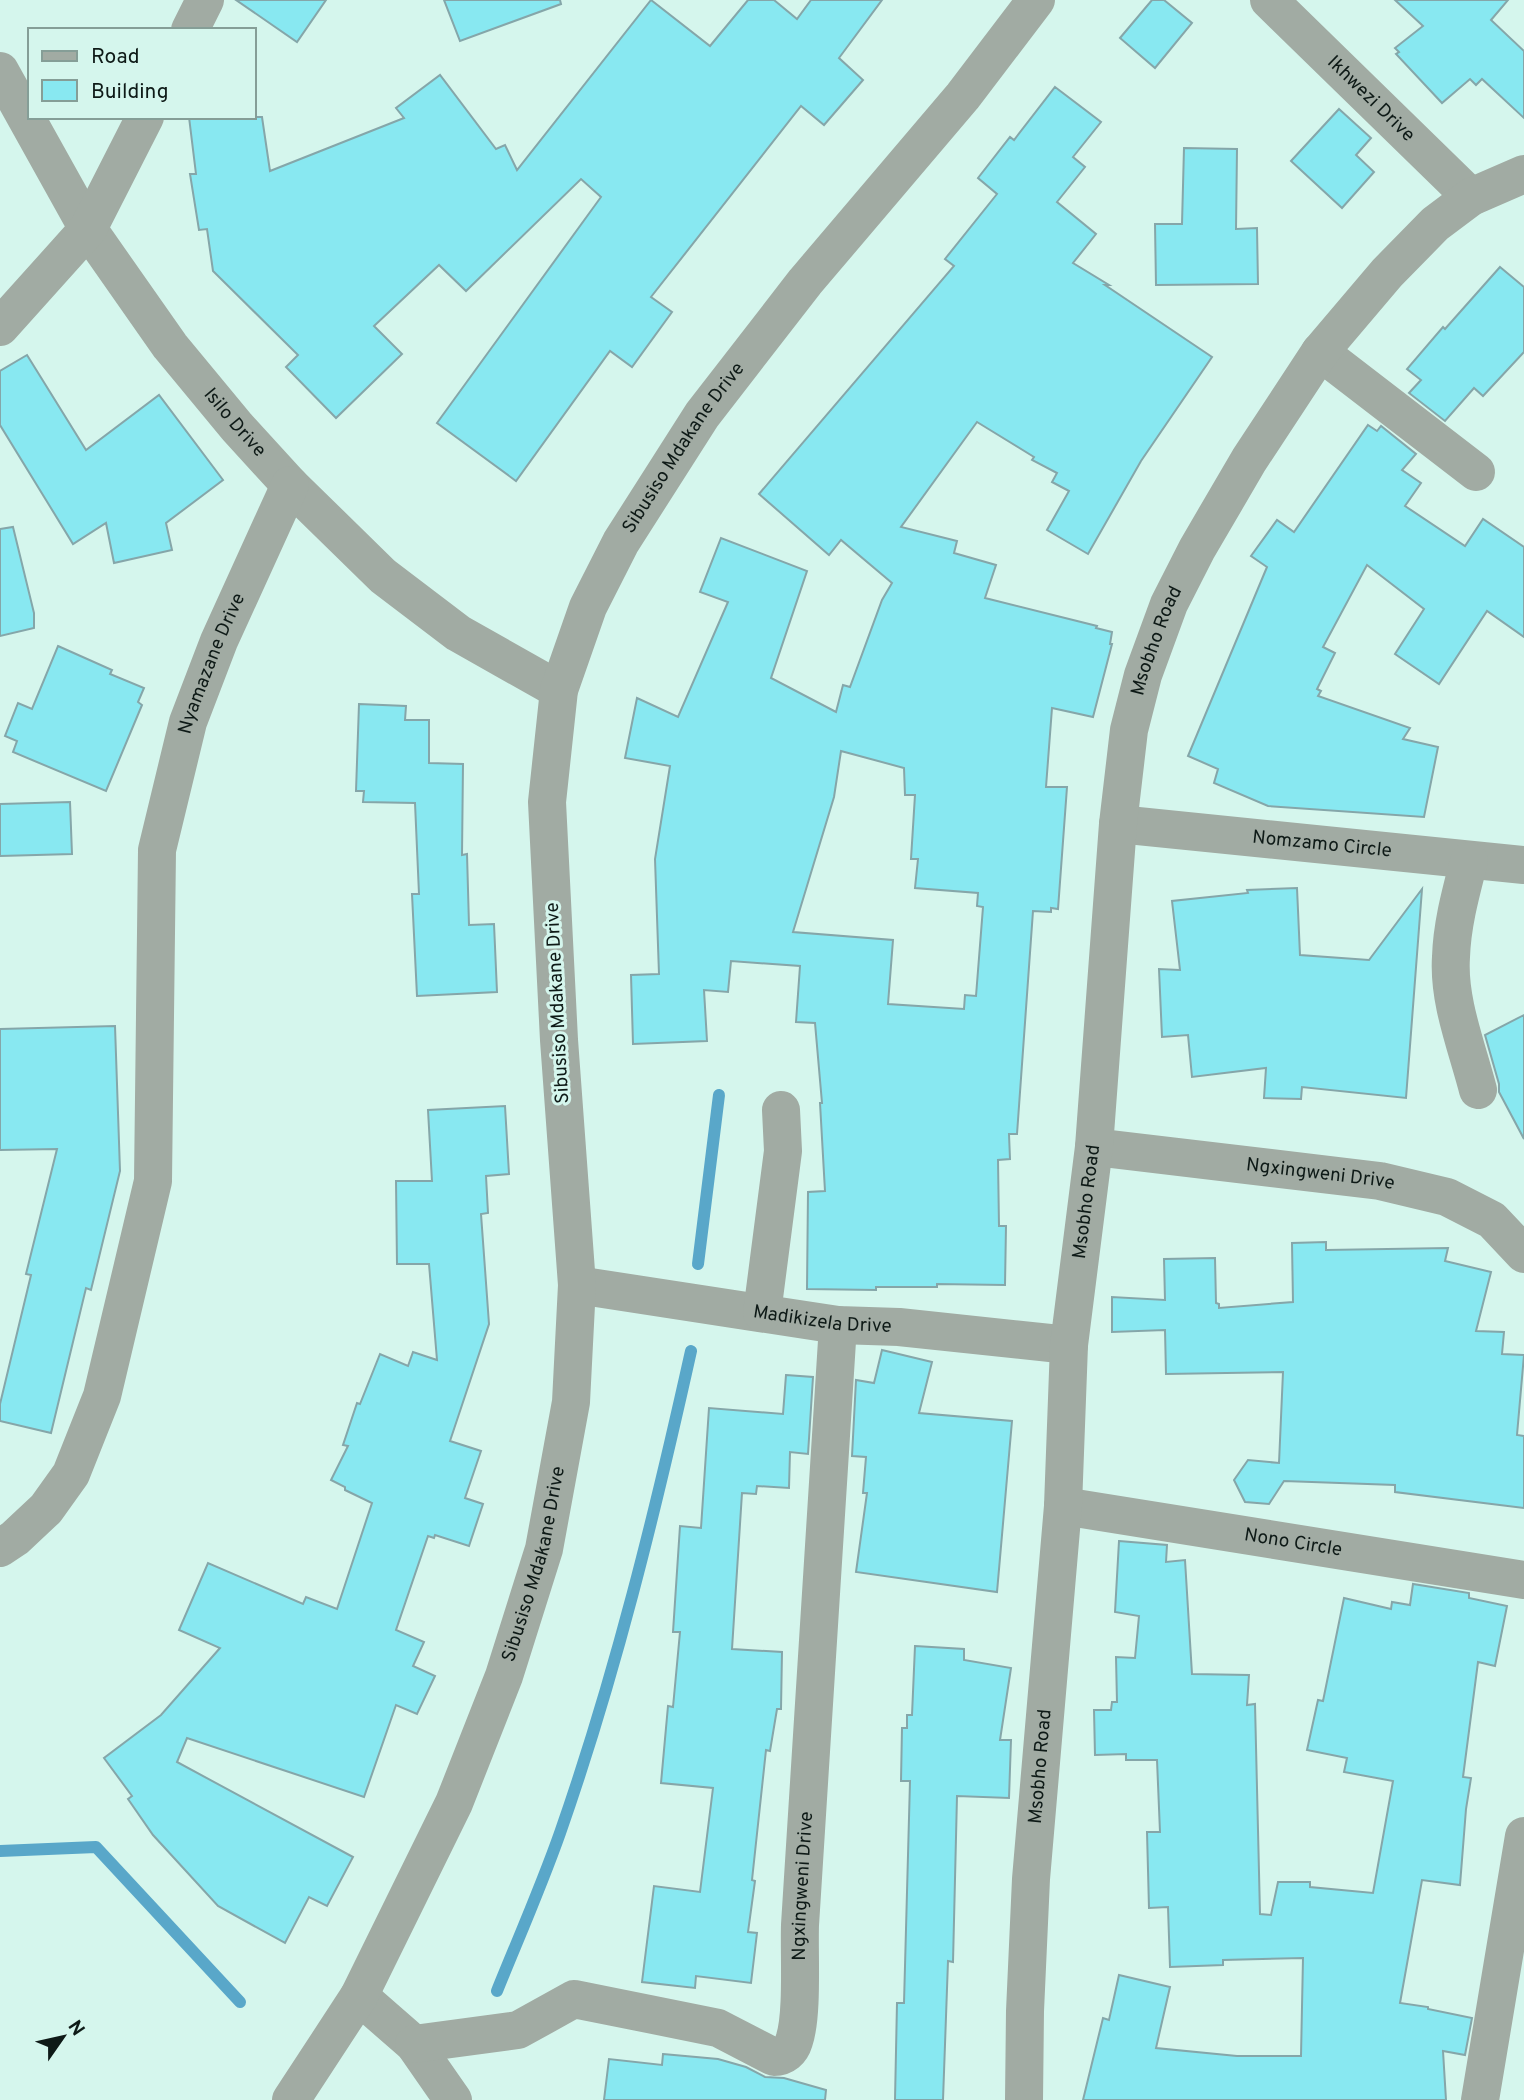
<svg xmlns="http://www.w3.org/2000/svg" width="1524" height="2100" font-family="Overpass,sans-serif">
<style>
.lines{fill:none;stroke-linecap:round;stroke-linejoin:round}
.stream{stroke:#59a7c9;stroke-width:12}
.building{fill:#88e8f1;stroke:#85a6a9;stroke-width:2;fill-rule:evenodd}
.minor{stroke:#a1aba3;stroke-width:38}
.labels{text-anchor:middle;dominant-baseline:central;stroke-width:6;stroke-linejoin:round;paint-order:stroke}
.street-label{font-size:19px;fill:#0e1a17;stroke:#d5f6ed}
</style>
<rect width="100%" height="100%" fill="#d5f6ed"/>
<g class="lines">
<g class="stream">
<path d="M698,1264L719,1095"/>
<path d="M0,1851L96,1847L240,2002"/>
<path d="M497,1991C518,1939 541,1887 560,1833C615,1676 655,1513 691,1351"/>
</g>
</g>
<g class="building">
<path d="M236,0H326L297,42Z"/>
<path d="M444,0H560L561,4L460,41Z"/>
<path d="M651,0L710,46L748,0H774L797,19L811,0H882L839,58L863,80L824,125L801,106L651,297L672,312L632,367L610,351L516,481L437,423L601,197L581,179L466,291L439,265L374,326L402,354L336,418L286,367L298,355L213,271L207,229L199,230L190,174H196L189,117H262L270,171L404,118L396,108L440,75L496,149L505,145L517,170Z"/>
<path d="M1152,0H1164L1192,23L1155,68L1120,38Z"/>
<path d="M1395,0H1508L1491,20L1524,51V118L1482,79L1476,85L1470,79L1442,103L1396,54L1399,52L1395,48L1423,26Z"/>
<path d="M1055,87L1101,122L1073,157L1085,167L1057,202L1096,234L1073,263L1109,285H1105L1212,357L1141,461L1088,554L1047,530L1069,491L1052,482L1057,473L1032,460L1034,457L977,422L901,527L957,541L954,553L996,565L985,598L1097,626L1096,628L1112,632L1110,644H1112L1093,717L1052,708L1046,787H1067L1058,909L1051,908V912L1033,911L1017,1134H1009L1010,1159L998,1160L999,1226H1006L1005,1285L937,1284V1287H876V1290L807,1289L808,1192L825,1191L820,1103H822L815,1023L796,1022L800,966L731,961L728,992L704,990L707,1041L633,1044L631,975L659,974L655,859L670,766L625,758L637,698L678,717L728,602L700,592L721,538L807,571L771,678L836,712L843,685L850,687L882,600L892,583L841,540L829,555L759,494L954,266L945,259L997,194L978,178L1010,137L1014,140ZM841,751L904,768L905,795H915L911,859H918L915,888L978,893L977,906L983,907L976,996L965,995L964,1009L888,1004L893,940L793,932L834,797Z"/>
<path d="M1339,109L1371,138L1356,155L1374,172L1342,208L1291,161Z"/>
<path d="M1184,148L1237,149L1236,229L1257,228L1258,284L1156,285L1155,224H1182Z"/>
<path d="M1500,267L1524,287V352L1483,396L1474,388L1445,421L1409,393L1421,380L1407,369L1443,327L1445,329Z"/>
<path d="M27,355L86,450L159,395L223,480L166,523L172,550L114,563L106,523L73,544L0,425V371Z"/>
<path d="M1368,425L1377,431L1381,426L1416,454L1402,470L1421,483L1405,506L1465,546L1483,519L1524,547V637L1487,611L1439,684L1395,654L1424,609L1367,565L1323,647L1335,653L1317,689L1321,691L1318,696L1410,728L1403,739L1438,747L1424,817L1268,806L1214,783L1218,769L1188,756L1267,567L1251,556L1277,520L1294,532Z"/>
<path d="M13,527L34,613V628L0,636V529Z"/>
<path d="M58,646L112,670L110,674L144,688L138,702L142,705L106,791L13,752L17,741L5,736L18,703L32,709Z"/>
<path d="M359,704L406,706L405,720H429V763L463,764L462,855L467,854L469,925L494,924L497,992L417,996L412,894H419L415,803L363,802L364,791H356Z"/>
<path d="M70,802L72,854L0,856V804Z"/>
<path d="M1297,888L1300,955L1369,960L1422,889L1406,1098L1302,1087L1301,1099L1264,1098L1266,1068L1192,1077L1188,1035L1162,1037L1159,969L1180,970L1172,901L1248,893L1247,890Z"/>
<path d="M1524,1015V1139L1499,1092V1084L1485,1035Z"/>
<path d="M115,1026L120,1171L91,1290L86,1288L51,1433L0,1421V1404L31,1275L26,1274L57,1149L0,1150V1029Z"/>
<path d="M505,1106L509,1174L486,1176L488,1213L481,1214L489,1324L450,1441L481,1451L465,1498L483,1504L469,1546L435,1535L434,1538L428,1536L396,1630L424,1642L413,1666L435,1676L417,1714L396,1705L364,1797L187,1738L177,1762L353,1857L327,1906L309,1897L285,1943L218,1906L153,1835L128,1799L132,1796L104,1758L161,1715L220,1648L179,1630L208,1563L303,1604L306,1597L337,1609L372,1503L345,1490V1487L331,1480L348,1446L343,1445L357,1403L360,1404L380,1354L408,1366L413,1352L437,1360L429,1264H397L396,1181H432L428,1110Z"/>
<path d="M1326,1242V1250L1448,1248L1445,1261L1491,1272L1476,1331L1504,1332L1502,1354L1524,1355L1517,1435L1524,1436V1508L1395,1492V1485L1284,1481L1269,1504L1245,1502L1234,1480L1248,1460L1279,1463L1283,1372L1166,1374L1165,1330L1112,1332V1297L1165,1300L1164,1259L1215,1258L1216,1303L1219,1304V1308L1293,1302L1292,1243Z"/>
<path d="M882,1350L932,1362L919,1413L1012,1421L997,1592L856,1572L867,1493H863L866,1457L852,1456L856,1380L874,1383Z"/>
<path d="M786,1375L813,1377L808,1454L790,1452L789,1488L757,1486L756,1494L742,1493L732,1649L782,1652L781,1709H777L770,1751L766,1750L752,1880L755,1881L748,1932L757,1933L751,1983L696,1976L695,1988L642,1982L654,1886L700,1892L713,1788L661,1783L668,1706L673,1707L680,1632H673L680,1526L701,1528L709,1408L783,1414Z"/>
<path d="M1119,1541L1167,1545L1166,1562L1185,1560L1192,1674L1249,1675L1247,1705L1255,1704L1260,1914L1271,1915L1278,1882H1310V1887L1373,1893L1393,1781L1344,1772L1347,1758L1307,1750L1318,1700L1323,1701L1344,1598L1391,1609L1392,1602L1410,1605L1413,1584L1469,1593V1598L1507,1606L1495,1666L1478,1662L1463,1777L1471,1778L1466,1809L1460,1885L1422,1880L1400,2003L1428,2007V2009L1472,2018L1465,2055L1443,2051L1446,2100H1083L1103,2018L1109,2020L1119,1975L1170,1987L1156,2048L1237,2056H1301L1303,1958L1223,1960V1965L1170,1967L1168,1907L1149,1908L1147,1832H1160L1157,1760H1126V1754L1095,1755L1094,1710H1111L1112,1702H1117L1116,1657L1135,1658L1139,1616L1115,1612Z"/>
<path d="M915,1646L964,1649V1660L1011,1668L1000,1740H1011L1009,1798L957,1796L953,1962L948,1961L943,2100H895L897,2003H904L910,1781H901L902,1728H907V1715H912Z"/>
<path d="M663,2054L718,2059L746,2067L765,2077L784,2078L826,2090L825,2100H604L609,2059L662,2065Z"/>
</g>
<g class="lines">
<g class="minor">
<path id="s1" d="M1269,0L1471,197"/>
<path d="M190,30L205,0"/>
<path id="s2" d="M0,71L88,229L170,346L237,427L290,485L383,576L458,633L559,690"/>
<path d="M0,327L88,229L145,117"/>
<path d="M1320,352L1476,472"/>
<path id="s3" d="M1118,824L1524,865"/>
<path d="M1469,861C1461,892 1452,924 1451,957C1448,1001 1467,1047 1478,1090"/>
<path id="s4" d="M1094,1147L1380,1181L1447,1197L1492,1220L1524,1254"/>
<path id="s5" d="M577,1285L838,1325L899,1327L1069,1345"/>
<path d="M762,1313L783,1151L781,1110"/>
<path id="s6" d="M1063,1506L1524,1580"/>
<path id="s7" d="M0,1548L15,1538L46,1509L71,1474L102,1396L153,1181L157,850L188,722L219,641L290,485"/>
<path d="M359,1996L414,2044L453,2100"/>
<path id="s8" d="M414,2044L518,2030L574,1999L718,2028L774,2057C784,2057 791,2051 794,2041C803,2015 799,1955 800,1925L838,1325"/>
<path id="s9" d="M291,2100L359,1996L454,1803L504,1676L544,1549L571,1402L577,1285L559,1040L547,802L559,690L588,607L621,542L702,415L805,282L963,96L1036,0"/>
<path id="s10" d="M1024,2100L1025,2011L1031,1879L1063,1506L1069,1345L1094,1147L1118,824L1129,730L1143,675L1169,604L1197,549L1249,460L1320,352L1387,273L1435,224L1471,197L1524,174"/>
<path d="M1480,2100L1524,1836"/>
</g>
</g>
<g class="labels">
<g class="street-label">
<text stroke="none"><textPath href="#s1" startOffset="142">Ikhwezi Drive</textPath></text>
<text stroke="none"><textPath href="#s2" startOffset="424">Isilo Drive</textPath></text>
<text stroke="none"><textPath href="#s9" startOffset="1746">Sibusiso Mdakane Drive</textPath></text>
<text stroke="none"><textPath href="#s10" startOffset="1468">Msobho Road</textPath></text>
<text stroke="none"><textPath href="#s7" startOffset="934">Nyamazane Drive</textPath></text>
<text stroke="none"><textPath href="#s3" startOffset="205">Nomzamo Circle</textPath></text>
<text transform="translate(558 1003) rotate(-93)">Sibusiso Mdakane Drive</text>
<text stroke="none"><textPath href="#s4" startOffset="228">Ngxingweni Drive</textPath></text>
<text stroke="none"><textPath href="#s10" startOffset="901">Msobho Road</textPath></text>
<text stroke="none"><textPath href="#s5" startOffset="248">Madikizela Drive</textPath></text>
<text stroke="none"><textPath href="#s6" startOffset="233">Nono Circle</textPath></text>
<text stroke="none"><textPath href="#s9" startOffset="592">Sibusiso Mdakane Drive</textPath></text>
<text stroke="none"><textPath href="#s10" startOffset="334">Msobho Road</textPath></text>
<text stroke="none"><textPath href="#s8" startOffset="562">Ngxingweni Drive</textPath></text>
</g>
</g>
<rect x="28" y="28" width="228" height="91" fill="#d5f6ed" stroke="#859e97" stroke-width="2"/>
<rect x="42" y="51" width="35" height="10" fill="#a1aba3" stroke="#859e97" stroke-width="2"/>
<text x="91" y="63" font-size="21" fill="#0e1a17">Road</text>
<rect x="42" y="80" width="35" height="21" fill="#88e8f1" stroke="#859e97" stroke-width="2"/>
<text x="91" y="98" font-size="21" fill="#0e1a17">Building</text>
<g transform="translate(63 2037) rotate(56)" stroke="#d5f6ed" stroke-width="5" paint-order="stroke">
<path d="M0-5L12 26L0 18L-12 26Z" fill="#0e1a17"/>
<text y="-10" font-size="19" font-weight="bold" text-anchor="middle" fill="#0e1a17">N</text>
</g>
</svg>
